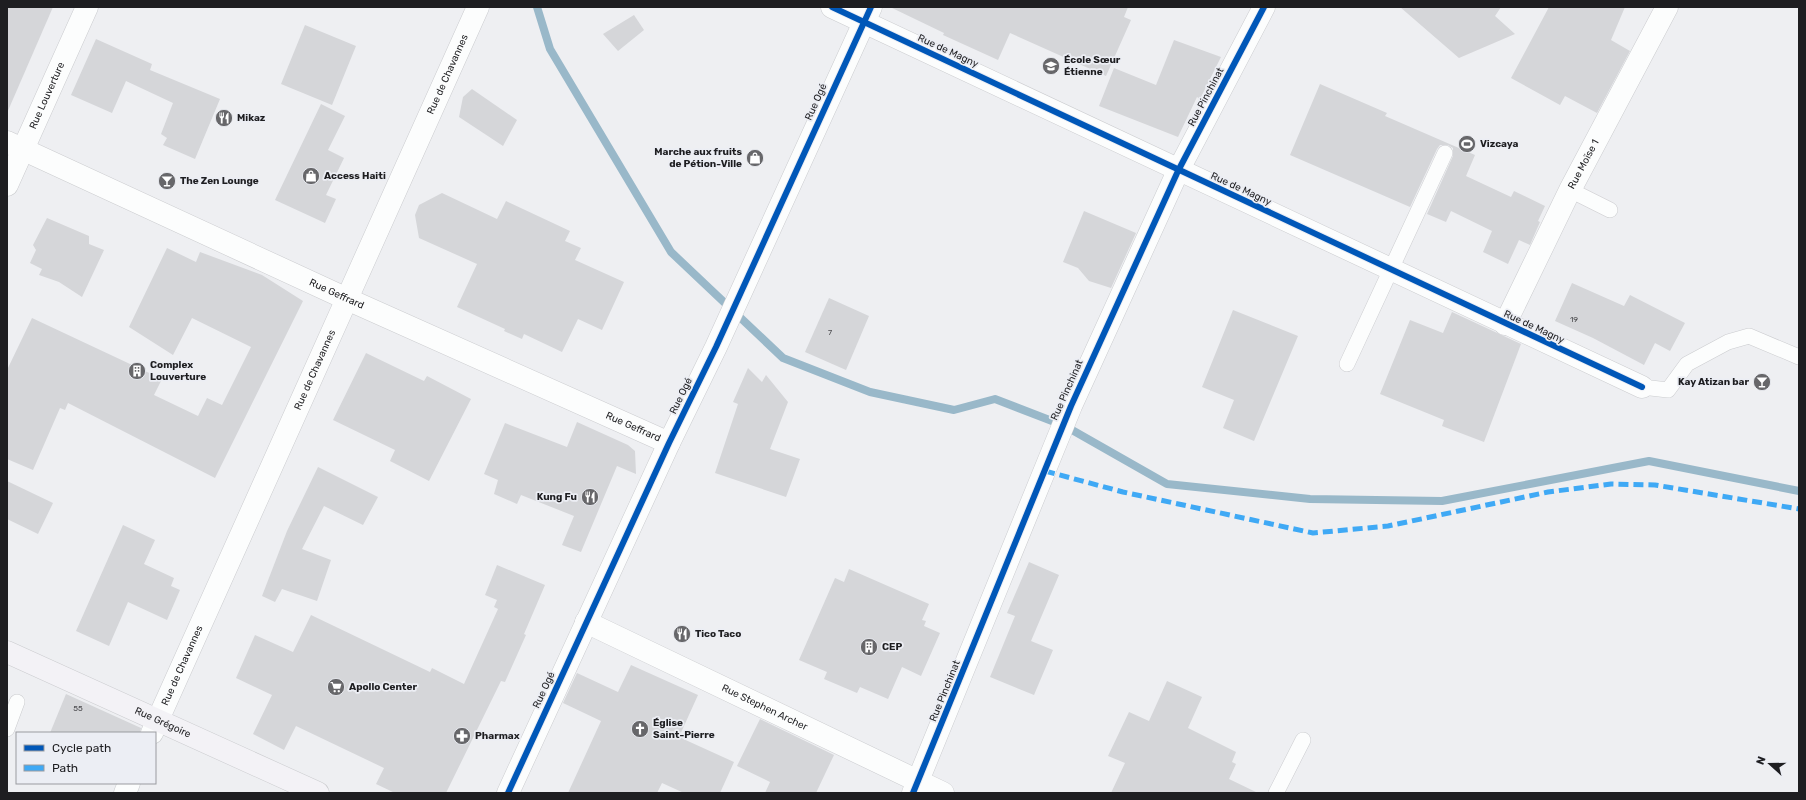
<svg xmlns="http://www.w3.org/2000/svg" width="1806" height="800" font-family="Rubik,sans-serif">
<style>
.lines{fill:none;stroke-linecap:round;stroke-linejoin:round}
.stream{stroke:#99b8c9;stroke-width:8}
.building{fill:#d5d6d9}
.service-casing{stroke:#cbcccf;stroke-width:16}
.minor-casing{stroke:#cbcccf;stroke-width:23}
.tertiary-casing{stroke:#cbcccf;stroke-width:23}
.secondary-casing{stroke:#cbcccf;stroke-width:23}
.service{stroke:#fcfdfd;stroke-width:15}
.minor{stroke:#fcfdfd;stroke-width:22}
.tertiary{stroke:#fcfdfd;stroke-width:22}
.secondary{stroke:#f3f2f6;stroke-width:22}
.quiet{stroke:#3fa9f5;stroke-width:5;stroke-dasharray:10 5;stroke-linecap:butt}
.cycleway-casing{stroke:#eceef4;stroke-width:8}
.cycleway{stroke:#0057b8;stroke-width:6}
.labels{text-anchor:middle;dominant-baseline:central;stroke-width:3.5;stroke-linejoin:round;paint-order:stroke}
.number-label{font-size:8px;fill:#4c4c4f}
.street-label{font-size:10px;fill:#1e1e21;stroke:#eceef4}
.poi-label{font-size:10px;font-weight:bold;fill:#1e1e21;stroke:#eceef4;text-anchor:start}
</style>
<rect width="100%" height="100%" fill="#eeeff2"/>
<g class="lines">
<path class="stream" d="M537,7L550,49L671,252L783,358L870,392L954,410L995,399L1065,426L1167,484L1310,499L1442,501L1649,461L1799,491"/>
</g>
<g class="building">
<path d="M7,7H53L7,113Z"/>
<path d="M890,7H1128L1124,17L1131,20L1106,76L1010,33L998,60L943,35L944,33Z"/>
<path d="M1400,7H1501L1495,16L1515,34L1459,58Z"/>
<path d="M1549,7H1625L1611,40L1630,51L1597,113L1565,96L1560,105L1511,78Z"/>
<path d="M634,15L644,30L618,51L603,34Z"/>
<path d="M305,25L356,46L332,105L281,84Z"/>
<path d="M96,39L152,64L150,70L220,99L195,159L163,145L167,138L161,134L173,103L126,81L112,113L71,95Z"/>
<path d="M1174,40L1221,57L1200,99L1197,97L1178,137L1099,106L1114,68L1156,85Z"/>
<path d="M1320,84L1387,113L1385,116L1475,155L1466,176L1511,197L1514,191L1545,206L1538,221L1540,222L1530,245L1519,240L1508,264L1483,252L1492,231L1451,211L1446,222L1427,214L1453,156V148L1448,145H1440L1437,149L1410,207L1290,155Z"/>
<path d="M472,89L517,120L503,146L459,117L463,97Z"/>
<path d="M321,104L345,116L328,150L344,158L326,195L336,199L325,223L275,200Z"/>
<path d="M442,193L497,219L506,201L570,231L565,241L581,248L575,260L624,282L602,330L578,319L562,352L524,334L522,339L504,331L505,329L457,307L477,264L419,238L415,215L419,205Z"/>
<path d="M1084,211L1136,233L1111,288L1089,281L1078,268L1063,262Z"/>
<path d="M47,218L89,236V244L104,250L82,297L59,282L39,275L42,269L30,263L36,250L33,245Z"/>
<path d="M167,248L196,262L200,252L262,275L303,301L215,478L68,403L65,410L60,408L33,470L7,459V370L32,318L162,379L154,395L198,416L207,398L222,405L251,347L192,318L173,355L129,327Z"/>
<path d="M1572,283L1624,306L1630,295L1685,323L1670,351L1655,343L1644,365L1593,338L1555,321Z"/>
<path d="M829,298L869,316L846,370L805,352Z"/>
<path d="M1233,310L1298,336L1254,441L1223,428L1234,400L1202,387Z"/>
<path d="M1452,312L1521,344L1484,442L1442,426L1444,420L1380,394L1410,320L1443,333Z"/>
<path d="M366,353L424,381L427,376L471,399L429,481L390,461L395,450L333,420Z"/>
<path d="M748,368L762,382L766,375L788,402L770,449L800,459L786,497L715,473L738,404L733,402Z"/>
<path d="M577,422L628,445L635,451L636,474L617,466L581,552L562,545L574,516L521,495L517,504L494,494L498,480L484,474L505,423L567,447Z"/>
<path d="M318,467L378,497L363,525L324,506L302,549L331,560L317,601L282,589L275,602L262,596L287,531Z"/>
<path d="M7,481L53,503L38,534L7,519Z"/>
<path d="M123,525L155,540L144,564L174,578L171,586L180,590L167,620L128,602L109,646L76,631Z"/>
<path d="M1029,562L1059,575L1031,641L1053,650L1034,695L990,677L1015,616L1007,613Z"/>
<path d="M497,565L545,585L524,634L526,635L505,682L501,681L446,793H395L376,784L384,768L296,726L284,750L253,734L272,695L236,678L255,635L293,652L311,615L430,672L432,668L464,684L498,609L494,607L497,600L485,595Z"/>
<path d="M849,569L929,604L922,620L926,621L924,626L940,633L921,676L902,667L888,699L860,687L857,693L824,679L827,672L799,660L835,578L844,582Z"/>
<path d="M631,665L698,695L679,737L734,762L720,793H684L662,783L657,793H568L601,721L563,703L577,673L618,692Z"/>
<path d="M1167,681L1202,697L1188,728L1236,752L1232,762L1236,764L1229,779L1258,793H1111L1125,763L1108,756L1129,712L1149,721Z"/>
<path d="M66,694L141,728L140,733H50Z"/>
<path d="M760,719L834,755L816,793H765L770,782L737,766Z"/>
</g>
<g class="lines">
<defs>
<g id="service">
<path d="M1570,190L1610,210"/>
<path d="M1347,364L1445,153"/>
<path d="M1642,387L1668,390L1687,364L1728,342L1749,336L1799,357"/>
<path d="M7,729L17,702"/>
<path d="M1276,793L1303,740"/>
</g>
<g id="minor">
<path d="M832,7L1642,387"/>
<path id="s1" d="M7,142L347,299L669,443"/>
<path id="s2" d="M7,185L87,7"/>
<path id="s3" d="M1505,324L1570,190L1667,7"/>
<path id="s4" d="M586,622L943,793"/>
<path id="s5" d="M152,733L478,7"/>
<path d="M125,793L129,783"/>
<path d="M913,793L1071,406L1178,171L1264,7"/>
</g>
<path id="tertiary" d="M508,793L669,443L716,347L871,7"/>
<g id="secondary">
<path id="s6" d="M7,652L318,793"/>
</g>
</defs>
<use href="#service" class="service-casing"/>
<use href="#minor" class="minor-casing"/>
<use href="#tertiary" class="tertiary-casing"/>
<use href="#secondary" class="secondary-casing"/>
<use href="#service" class="service"/>
<use href="#minor" class="minor"/>
<use href="#tertiary" class="tertiary"/>
<use href="#secondary" class="secondary"/>
<path class="quiet" d="M1045,471L1123,492L1313,533L1388,526L1548,492L1611,484L1655,485L1799,509"/>
<defs>
<g id="cycleway">
<path d="M832,7L1642,387"/>
<path d="M508,793L669,443L716,347L871,7"/>
<path d="M913,793L1071,406L1178,171L1264,7"/>
</g>
</defs>
<use href="#cycleway" class="cycleway-casing"/>
<use href="#cycleway" class="cycleway"/>
</g>
<defs>
<symbol id="school-disc" viewBox="-11 -11 22 22"><circle r="9.5" fill="#67676a" stroke="#eceef4"/><path d="M0-5L7-2L0 1L-7-2ZM-4 1L0 2.5L4 1V4Q0 6-4 4Z" fill="#fff"/></symbol>
<symbol id="restaurant-disc" viewBox="-11 -11 22 22"><circle r="9.5" fill="#67676a" stroke="#eceef4"/><path d="M-5-6h1v4h1v-4h1v4h1v-4h1v5L-1.5 .5V6h-2V.5L-5-1ZM5-6V6H3V1.5H1.5Q1.5-4 5-6Z" fill="#fff"/></symbol>
<symbol id="stadium-disc" viewBox="-11 -11 22 22"><circle r="9.5" fill="#67676a" stroke="#eceef4"/><path d="M0-5a6.5 5 0 1 0 0 10a6.5 5 0 1 0 0-10ZM-3.5-1.8h7v3.6h-7Z" fill="#fff"/></symbol>
<symbol id="shop-disc" viewBox="-11 -11 22 22"><circle r="9.5" fill="#67676a" stroke="#eceef4"/><path d="M-5-2.5h2.3a2.7 3.5 0 0 1 5.4 0H5L5.5 6h-11ZM-1.5-2.5h3a1.5 2.3 0 0 0-3 0Z" fill="#fff"/></symbol>
<symbol id="bar-disc" viewBox="-11 -11 22 22"><circle r="9.5" fill="#67676a" stroke="#eceef4"/><path d="M-6-5H6L.8 .8V4.5H3.5V6h-7V4.5H-.8V.8Z" fill="#fff"/></symbol>
<symbol id="building-disc" viewBox="-11 -11 22 22"><circle r="9.5" fill="#67676a" stroke="#eceef4"/><path d="M-4-6H4V6H1V3H-1V6H-4ZM-2.5-4.3h1.7v1.8h-1.7ZM.8-4.3h1.7v1.8H.8ZM-2.5-1h1.7V.8h-1.7ZM.8-1h1.7V.8H.8Z" fill="#fff"/></symbol>
<symbol id="supermarket-disc" viewBox="-11 -11 22 22"><circle r="9.5" fill="#67676a" stroke="#eceef4"/><path d="M-6-5.5h2.5l.6 2H6L4.5 2H-2.5L-4.4-4H-6ZM-1.5 3.2a1.3 1.3 0 1 0 .1 0ZM3 3.2a1.3 1.3 0 1 0 .1 0Z" fill="#fff"/></symbol>
<symbol id="church-disc" viewBox="-11 -11 22 22"><circle r="9.5" fill="#67676a" stroke="#eceef4"/><path d="M-1.2-6h2.4v3.5h3.3v2.4h-3.3V6h-2.4V-.1h-3.3v-2.4h3.3Z" fill="#fff"/></symbol>
<symbol id="pharmacy-disc" viewBox="-11 -11 22 22"><circle r="9.5" fill="#67676a" stroke="#eceef4"/><path d="M-2-6h4v4h4v4h-4v4h-4v-4h-4v-4h4Z" fill="#fff"/></symbol>
</defs>
<g fill-rule="evenodd">
<use href="#school-disc" x="1041" y="56" width="20" height="20"/>
<use href="#restaurant-disc" x="214" y="108" width="20" height="20"/>
<use href="#stadium-disc" x="1457" y="134" width="20" height="20"/>
<use href="#shop-disc" x="745" y="148" width="20" height="20"/>
<use href="#shop-disc" x="301" y="166" width="20" height="20"/>
<use href="#bar-disc" x="157" y="171" width="20" height="20"/>
<use href="#building-disc" x="127" y="361" width="20" height="20"/>
<use href="#bar-disc" x="1752" y="372" width="20" height="20"/>
<use href="#restaurant-disc" x="580" y="487" width="20" height="20"/>
<use href="#restaurant-disc" x="672" y="624" width="20" height="20"/>
<use href="#building-disc" x="859" y="637" width="20" height="20"/>
<use href="#supermarket-disc" x="326" y="677" width="20" height="20"/>
<use href="#church-disc" x="630" y="719" width="20" height="20"/>
<use href="#pharmacy-disc" x="452" y="726" width="20" height="20"/>
</g>
<g class="labels">
<g class="number-label">
<text x="1574" y="319">19</text>
<text x="830" y="332">7</text>
<text x="78" y="708">55</text>
</g>
<g class="street-label">
<text transform="translate(948 51) rotate(25)">Rue de Magny</text>
<text stroke="none"><textPath href="#s5" startOffset="722">Rue de Chavannes</textPath></text>
<text stroke="none"><textPath href="#s2" startOffset="98">Rue Louverture</textPath></text>
<text transform="translate(1206 97) rotate(-62)">Rue Pinchinat</text>
<text transform="translate(816 102) rotate(-66)">Rue Ogé</text>
<text stroke="none"><textPath href="#s3" startOffset="178">Rue Moïse 1</textPath></text>
<text transform="translate(1241 189) rotate(25)">Rue de Magny</text>
<text stroke="none"><textPath href="#s1" startOffset="363">Rue Geffrard</textPath></text>
<text transform="translate(1534 327) rotate(25)">Rue de Magny</text>
<text stroke="none"><textPath href="#s5" startOffset="398">Rue de Chavannes</textPath></text>
<text transform="translate(1067 390) rotate(-66)">Rue Pinchinat</text>
<text transform="translate(681 396) rotate(-64)">Rue Ogé</text>
<text stroke="none"><textPath href="#s1" startOffset="688">Rue Geffrard</textPath></text>
<text stroke="none"><textPath href="#s5" startOffset="74">Rue de Chavannes</textPath></text>
<text transform="translate(544 690) rotate(-65)">Rue Ogé</text>
<text transform="translate(945 691) rotate(-68)">Rue Pinchinat</text>
<text stroke="none"><textPath href="#s4" startOffset="198">Rue Stephen Archer</textPath></text>
<text stroke="none"><textPath href="#s6" startOffset="171">Rue Grégoire</textPath></text>
</g>
<g class="poi-label">
<text x="1064" y="60">École Sœur<tspan x="1064" dy="12">Étienne</tspan></text>
<text x="237" y="118">Mikaz</text>
<text x="1480" y="144">Vizcaya</text>
<text x="742" y="152" text-anchor="end">Marche aux fruits<tspan x="742" dy="12">de Pétion-Ville</tspan></text>
<text x="324" y="176">Access Haiti</text>
<text x="180" y="181">The Zen Lounge</text>
<text x="150" y="365">Complex<tspan x="150" dy="12">Louverture</tspan></text>
<text x="1749" y="382" text-anchor="end">Kay Atizan bar</text>
<text x="577" y="497" text-anchor="end">Kung Fu</text>
<text x="695" y="634">Tico Taco</text>
<text x="882" y="647">CEP</text>
<text x="349" y="687">Apollo Center</text>
<text x="653" y="723">Église<tspan x="653" dy="12">Saint-Pierre</tspan></text>
<text x="475" y="736">Pharmax</text>
</g>
</g>
<rect width="1806" height="800" fill="none" stroke="#1e1e21" stroke-width="16"/>
<rect x="16" y="732" width="140" height="52" fill="#eceef4" stroke="#9a9ba0"/>
<rect x="24" y="745" width="20" height="6" fill="#0057b8" stroke="#9a9ba0"/>
<text x="52" y="752" font-size="12" fill="#1e1e21">Cycle path</text>
<rect x="24" y="765" width="20" height="6" fill="#3fa9f5" stroke="#9a9ba0"/>
<text x="52" y="772" font-size="12" fill="#1e1e21">Path</text>
<g transform="translate(1770 764) rotate(291)" stroke="#eceef4" stroke-width="3" paint-order="stroke">
<path d="M0-3L7 15L0 10L-7 15Z" fill="#1e1e21"/>
<text y="-6" font-size="11" font-weight="bold" text-anchor="middle" fill="#1e1e21">N</text>
</g>
</svg>
